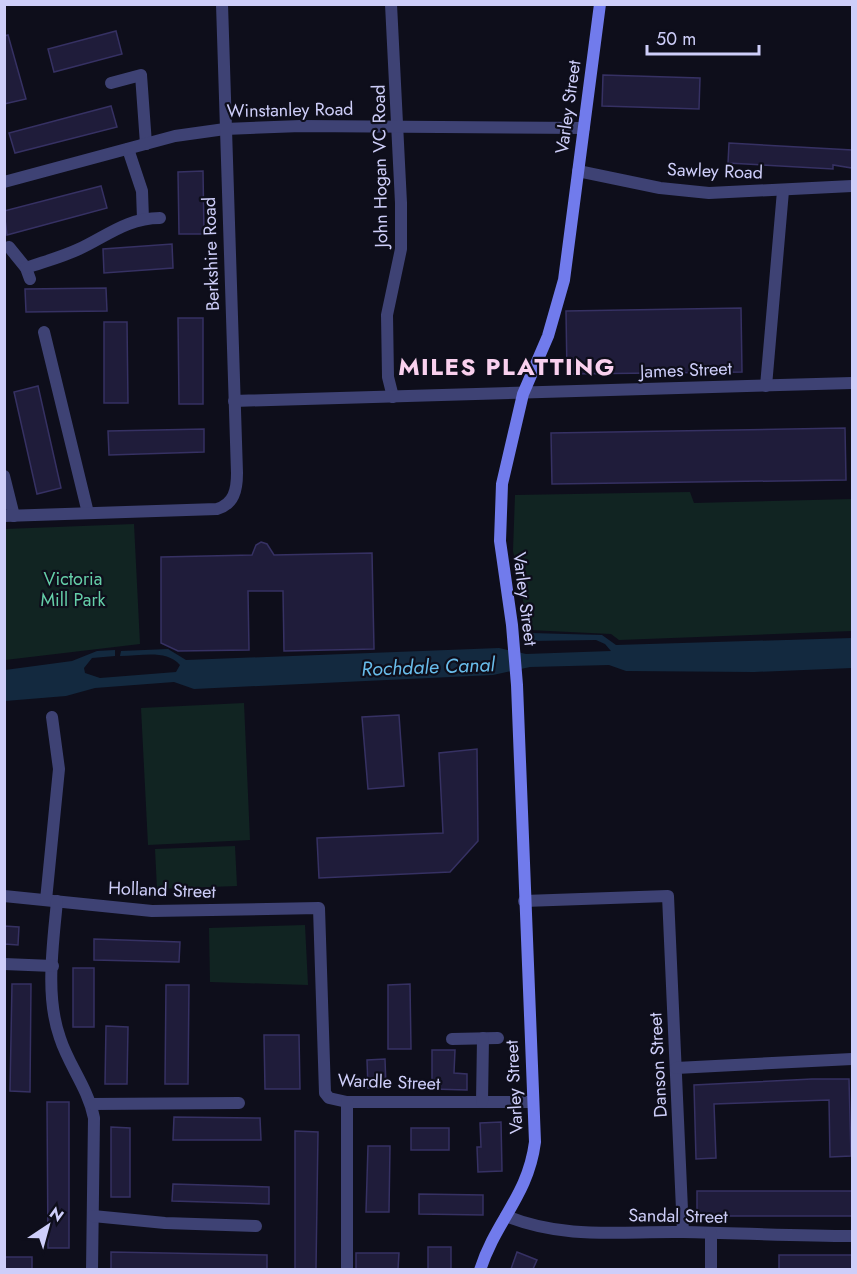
<svg xmlns="http://www.w3.org/2000/svg" width="857" height="1274" font-family="Jost,sans-serif">
<style>
.green{fill:#112422}
.water{fill:#13293f}
.building{fill:#1f1c3a;stroke:#363163;stroke-width:1.5}
.lines{fill:none;stroke-linecap:round;stroke-linejoin:round}
.street{stroke:#3e4274;stroke-width:12}
.secondary{stroke:#717bec;stroke-width:12}
.labels{text-anchor:middle;dominant-baseline:central;stroke-width:4.5;stroke-linejoin:round;paint-order:stroke}
.street-label{font-size:18px;fill:#cecef9;stroke:#0e0e1b}
.park-label{font-size:18px;fill:#65cea8;stroke:#0e0e1b}
.water-label{font-size:20px;font-style:italic;fill:#69bdeb;stroke:#0e0e1b}
.district-label{font-size:24px;font-weight:bold;letter-spacing:1.5px;fill:#f9d0ee;stroke:#0e0e1b}
</style>
<rect width="100%" height="100%" fill="#0e0e1b"/>
<g class="green">
<path d="M690,492L694,503L852,499V631L619,640L611,634L529,630L513,551L515,495Z"/>
<path d="M134,524L140,644L5,660V529Z"/>
<path d="M244,703L250,840L148,845L141,708Z"/>
<path d="M235,846L237,886L157,889L155,849Z"/>
<path d="M305,925L308,985L210,982L209,928Z"/>
</g>
<path class="water" d="M530,633L602,635L616,645L852,638V668L754,672L626,671L609,665L530,667L493,675L194,689L174,682L95,688L66,696L5,701V670L72,661L97,651L115,650V656L92,658L84,668L85,673L100,678L176,672L180,665C166,649 141,656 120,656L121,651L168,649L186,660L499,648L526,654L611,651L605,644L596,640L531,641Z"/>
<g class="building">
<path d="M116,31L122,54L54,72L48,49Z"/>
<path d="M8,35L26,99L4,104V36Z"/>
<path d="M603,75L700,78L699,109L602,106Z"/>
<path d="M111,106L117,127L15,153L9,133Z"/>
<path d="M729,143L852,150V168L833,165V169L728,163Z"/>
<path d="M203,171L204,234H179L178,172Z"/>
<path d="M101,186L107,208L7,235L4,211Z"/>
<path d="M172,244L173,268L104,273L103,249Z"/>
<path d="M106,288L107,311L26,312L25,289Z"/>
<path d="M741,308L742,372L567,374L566,311Z"/>
<path d="M178,318H203V404H179Z"/>
<path d="M104,322H127L128,403H104Z"/>
<path d="M38,386L61,488L37,494L14,392Z"/>
<path d="M845,428L846,480L552,484L551,433Z"/>
<path d="M204,429V452L109,455L108,431Z"/>
<path d="M261,542L267,544L274,555L372,553L374,649L284,651L283,591H248L249,650L178,651L161,643V557L252,555L256,545Z"/>
<path d="M399,715L404,786L368,789L362,717Z"/>
<path d="M477,749L478,841L450,872L319,878L317,838L443,833L439,753Z"/>
<path d="M4,926L19,927L18,945L4,944Z"/>
<path d="M94,939L180,942L179,962L94,960Z"/>
<rect x="73" y="968" width="21" height="59"/>
<path d="M12,984H31L30,1092L10,1091Z"/>
<path d="M410,984L411,1049H388V985Z"/>
<path d="M166,985H189L188,1084H165Z"/>
<path d="M106,1026L128,1027L127,1084H105Z"/>
<path d="M264,1035H299L300,1089H265Z"/>
<path d="M432,1050H455L454,1073L467,1074V1090L432,1089Z"/>
<path d="M385,1059L386,1087L368,1088L367,1060Z"/>
<path d="M812,1079H849L851,1156L830,1157L829,1100L714,1104L716,1158L696,1159L694,1085Z"/>
<path d="M47,1102H69V1248H48Z"/>
<path d="M174,1117L260,1118L261,1140H173Z"/>
<path d="M501,1122L502,1171L478,1172L477,1147H481L480,1123Z"/>
<path d="M111,1127L130,1128V1197H111Z"/>
<rect x="411" y="1128" width="38" height="22"/>
<path d="M295,1131L318,1132L316,1269H295Z"/>
<path d="M368,1146H390L389,1212H366Z"/>
<path d="M173,1184L269,1187V1204L172,1201Z"/>
<rect x="697" y="1191" width="155" height="25"/>
<path d="M419,1194L483,1195V1215L419,1214Z"/>
<rect x="428" y="1247" width="23" height="22"/>
<path d="M111,1252L267,1255V1269H111Z"/>
<path d="M517,1252L537,1260L533,1269H511Z"/>
<path d="M356,1253H399L398,1269H356Z"/>
<rect x="779" y="1255" width="73" height="14"/>
<rect x="4" y="1257" width="28" height="12"/>
</g>
<g class="lines">
<g class="street">
<path d="M391,4L401,203V249L387,315L388,377L393,397"/>
<path d="M111,83L141,75L146,144"/>
<path d="M128,149L142,191L143,219"/>
<path d="M578,171L660,188L709,193L852,186"/>
<path d="M4,182L175,136L225,129L301,126L584,128"/>
<path d="M9,247L26,268L30,279"/>
<path d="M26,268C43,262 62,257 79,249C107,236 127,218 160,218"/>
<path d="M44,332L88,513"/>
<path d="M766,386L783,191"/>
<path d="M234,401L852,383"/>
<path d="M4,476L14,516"/>
<path d="M4,516L217,509C234,504 237,490 237,473L222,4"/>
<path d="M4,896L152,911L319,908L325,1093L329,1098L347,1102H532"/>
<path d="M46,900L59,769L52,717"/>
<path d="M57,901C53,945 45,996 60,1038C69,1066 88,1088 94,1118L92,1270"/>
<path d="M524,901L668,896L683,1232"/>
<path d="M4,964L53,966"/>
<path d="M452,1039L498,1038"/>
<path d="M676,1068L852,1059"/>
<path d="M482,1102L483,1038"/>
<path d="M91,1104L239,1103"/>
<path d="M93,1216L165,1223L256,1226"/>
<path d="M506,1216C566,1240 620,1231 683,1232C739,1233 796,1236 852,1236"/>
<path d="M347,1270V1102"/>
<path d="M711,1270V1233"/>
</g>
<path class="secondary" d="M480,1270C496,1220 528,1196 535,1142L517,685L512,625L500,541L502,484L523,394L548,336L564,280L600,4"/>
</g>
<g class="labels">
<g class="street-label">
<text transform="translate(568 107) rotate(-82)">Varley Street</text>
<text transform="translate(290 110) rotate(-1)">Winstanley Road</text>
<text transform="translate(380 166) rotate(-91)">John Hogan VC Road</text>
<text transform="translate(715 171) rotate(2)">Sawley Road</text>
<text transform="translate(211 254) rotate(-92)">Berkshire Road</text>
<text transform="translate(686 370) rotate(-2)">James Street</text>
<text transform="translate(525 599) rotate(83)">Varley Street</text>
<text transform="translate(162 890) rotate(2)">Holland Street</text>
<text transform="translate(658 1065) rotate(-93)">Danson Street</text>
<text transform="translate(389 1082) rotate(2)">Wardle Street</text>
<text transform="translate(514 1087) rotate(-93)">Varley Street</text>
<text transform="translate(678 1216) rotate(1)">Sandal Street</text>
</g>
<g class="park-label">
<text x="73" y="579">Victoria<tspan x="73" dy="21">Mill Park</tspan></text>
</g>
<g class="water-label">
<text transform="translate(428 667) rotate(-2)">Rochdale Canal</text>
</g>
<g class="district-label">
<text x="507" y="366">MILES PLATTING</text>
</g>
</g>
<rect width="857" height="1274" fill="none" stroke="#cecef9" stroke-width="12"/>
<g transform="translate(48 1226) rotate(36)" stroke="#0e0e1b" stroke-width="4.5" paint-order="stroke">
<path d="M0-4.5L10 22L0 15L-10 22Z" fill="#cecef9"/>
<text y="-9" font-size="16" font-weight="bold" text-anchor="middle" fill="#cecef9">N</text>
</g>
<path d="M647 45v9h112v-9" fill="none" stroke="#cecef9" stroke-width="3"/>
<text x="656" y="45" font-size="18" fill="#cecef9" stroke="#0e0e1b" stroke-width="4.5" paint-order="stroke">50 m</text>
</svg>
